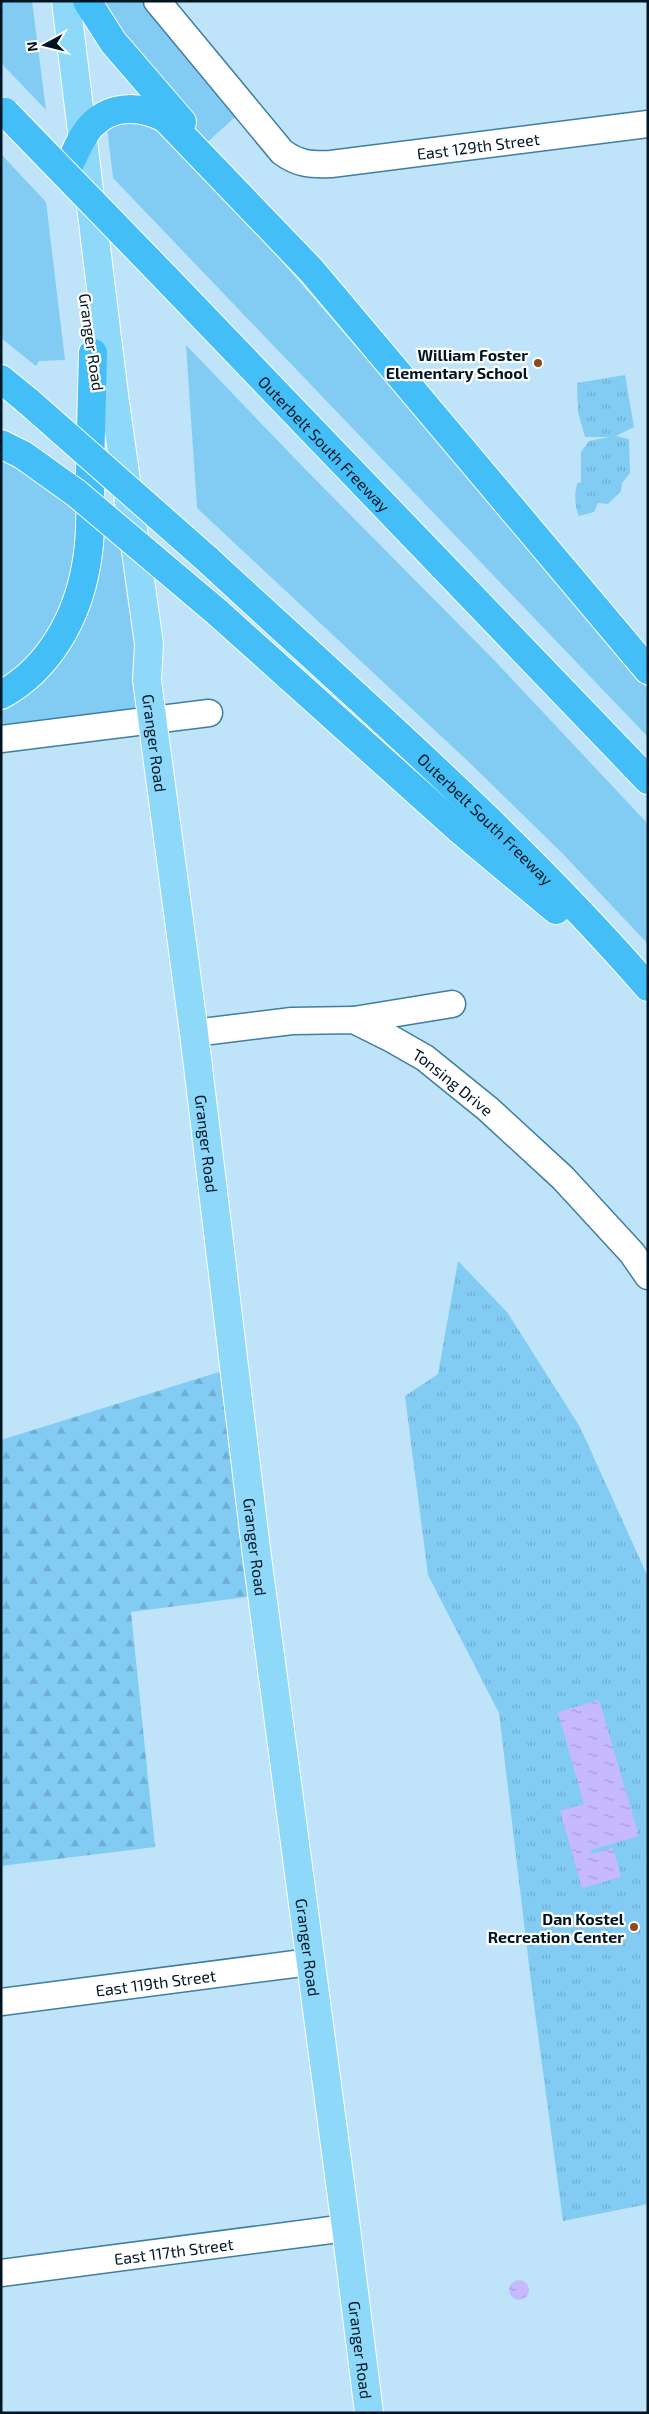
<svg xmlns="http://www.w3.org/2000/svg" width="649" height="2414" font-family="'Exo 2',sans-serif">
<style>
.grass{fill:#82ccf4}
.forest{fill:url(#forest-firs)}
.park{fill:url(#park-tufts)}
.water{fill:url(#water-ripples)}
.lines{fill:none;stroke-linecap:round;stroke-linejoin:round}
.minor-casing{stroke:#407e9e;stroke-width:29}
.major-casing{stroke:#fff;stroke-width:30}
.highway-casing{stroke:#fff;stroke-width:30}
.minor{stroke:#fff;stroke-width:26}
.major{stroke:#8ed8fa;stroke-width:28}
.highway{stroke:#43bef7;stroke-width:28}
.highway-bridge-casing{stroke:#fff;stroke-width:30;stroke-linecap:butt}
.highway-bridge{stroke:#43bef7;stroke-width:28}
.poi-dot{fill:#8d4b19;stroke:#fff;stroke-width:2}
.labels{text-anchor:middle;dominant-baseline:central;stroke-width:4.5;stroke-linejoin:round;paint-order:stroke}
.street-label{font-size:16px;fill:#001522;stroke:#fff}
.poi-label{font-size:16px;font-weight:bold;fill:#001522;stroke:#fff;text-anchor:end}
</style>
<defs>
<pattern id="forest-firs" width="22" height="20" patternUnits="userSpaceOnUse" patternTransform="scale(1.25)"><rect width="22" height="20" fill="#82ccf4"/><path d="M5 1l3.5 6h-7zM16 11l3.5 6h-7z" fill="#6eaed1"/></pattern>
<pattern id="park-tufts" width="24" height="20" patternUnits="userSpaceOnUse" patternTransform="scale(1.25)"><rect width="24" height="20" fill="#82ccf4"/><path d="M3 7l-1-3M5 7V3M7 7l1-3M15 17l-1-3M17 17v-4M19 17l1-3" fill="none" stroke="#6eaed1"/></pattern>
<pattern id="water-ripples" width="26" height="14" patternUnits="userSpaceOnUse" patternTransform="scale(1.25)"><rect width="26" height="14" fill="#c6b9fe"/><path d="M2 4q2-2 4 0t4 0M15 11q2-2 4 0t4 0" fill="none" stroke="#a89ed9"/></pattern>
</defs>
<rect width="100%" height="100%" fill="#bfe4fa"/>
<g class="grass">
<path d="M1,1H32L46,110L1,63Z"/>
<path d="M88,1H157L245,108L202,147Z"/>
<path d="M136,120L154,123L183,148L391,387L613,645L648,690V737L113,178L107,127Z"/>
<path d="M1,154L46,202L65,360L39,361L36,366L1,338Z"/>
<path d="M186,345L304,468L493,659L648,824V944L563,854L473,766L197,508Z"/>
<path d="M1,431L139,546L153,720L1,739Z"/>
</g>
<path class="forest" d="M235,1367L262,1595L131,1612L155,1847L1,1866V1440Z"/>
<g class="park">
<path d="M625,375L634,427L616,436L629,439L630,473L622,483L621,491L608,504L598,503L594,512L579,516C575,508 574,493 577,484L581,482V452L589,441L609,437H585L578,412L577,383Z"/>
<path d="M458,1261L507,1312L580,1427L648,1577V2204L563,2221L532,1990L499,1713L428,1575L405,1396L438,1374Z"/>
</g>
<g class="water">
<path d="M599,1700L639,1836L590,1850L592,1854L613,1848L621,1877L582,1888L560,1811L584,1804L558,1712Z"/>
<circle cx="519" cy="2290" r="10"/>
</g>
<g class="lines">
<defs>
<g id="minor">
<path id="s1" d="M157,1L282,152C298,164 311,165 331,164L648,124"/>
<path d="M1,739L209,713"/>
<path d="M354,1020L452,1004"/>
<path id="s2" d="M194,1033L292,1021L354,1020L390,1038L425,1058L488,1109L563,1178L632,1253L648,1276"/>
<path id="s3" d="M1,2002L310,1962"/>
<path id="s4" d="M1,2273L346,2228"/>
</g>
<g id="major">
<path id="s5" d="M66,1L114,395L149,644L147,680L194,1033L256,1549L346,2228L369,2413"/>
</g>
<g id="highway">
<path d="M87,1L113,42L182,122"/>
<path d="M69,165C76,152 82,134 93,124C113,104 143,106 166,119L311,270L648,670"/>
<path id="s6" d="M164,276L648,780"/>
<path d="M1,379L29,402"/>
<path d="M1,444L23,455"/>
<path id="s7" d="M207,559C357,698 514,833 648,987"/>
<path d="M217,612L460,830L556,910"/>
<path d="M1,695C49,669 77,618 86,566C92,535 90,502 90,471C91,432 92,393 93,353"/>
</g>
</defs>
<use href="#minor" class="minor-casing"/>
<use href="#major" class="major-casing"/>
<use href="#highway" class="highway-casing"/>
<use href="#minor" class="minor"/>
<use href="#major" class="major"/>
<use href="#highway" class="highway"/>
<defs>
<g id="highway-bridge">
<path d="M5,112L164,276"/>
<path d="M29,402L207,559"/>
<path d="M23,455L76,493L217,612"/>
</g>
</defs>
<use href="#highway-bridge" class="highway-bridge-casing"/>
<use href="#highway-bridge" class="highway-bridge"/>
</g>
<g class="poi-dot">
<circle cx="538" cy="363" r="5"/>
<circle cx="634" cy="1927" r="5"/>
</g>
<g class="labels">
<g class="street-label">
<text stroke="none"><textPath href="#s1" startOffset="396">East 129th Street</textPath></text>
<text transform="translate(92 342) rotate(82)">Granger Road</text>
<text stroke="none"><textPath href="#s6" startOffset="232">Outerbelt South Freeway</textPath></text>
<text stroke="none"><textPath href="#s5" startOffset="748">Granger Road</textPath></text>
<text stroke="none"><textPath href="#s7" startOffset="381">Outerbelt South Freeway</textPath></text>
<text stroke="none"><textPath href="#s2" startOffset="278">Tonsing Drive</textPath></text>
<text stroke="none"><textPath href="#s5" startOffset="1152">Granger Road</textPath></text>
<text stroke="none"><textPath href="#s5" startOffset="1558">Granger Road</textPath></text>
<text stroke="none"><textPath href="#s5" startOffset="1962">Granger Road</textPath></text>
<text stroke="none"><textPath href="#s3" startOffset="156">East 119th Street</textPath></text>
<text stroke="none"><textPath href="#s4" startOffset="174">East 117th Street</textPath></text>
<text stroke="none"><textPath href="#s5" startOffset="2368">Granger Road</textPath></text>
</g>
<g class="poi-label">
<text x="528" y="354">William Foster<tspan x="528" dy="18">Elementary School</tspan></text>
<text x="624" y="1918">Dan Kostel<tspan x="624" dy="18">Recreation Center</tspan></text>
</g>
</g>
<rect width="649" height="2414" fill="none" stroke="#001522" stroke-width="5"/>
<g transform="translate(45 45) rotate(263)" stroke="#ffffff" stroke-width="4" paint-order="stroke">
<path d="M0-4L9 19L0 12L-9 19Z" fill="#001522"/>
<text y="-8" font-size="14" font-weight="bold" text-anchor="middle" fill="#001522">N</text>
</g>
</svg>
